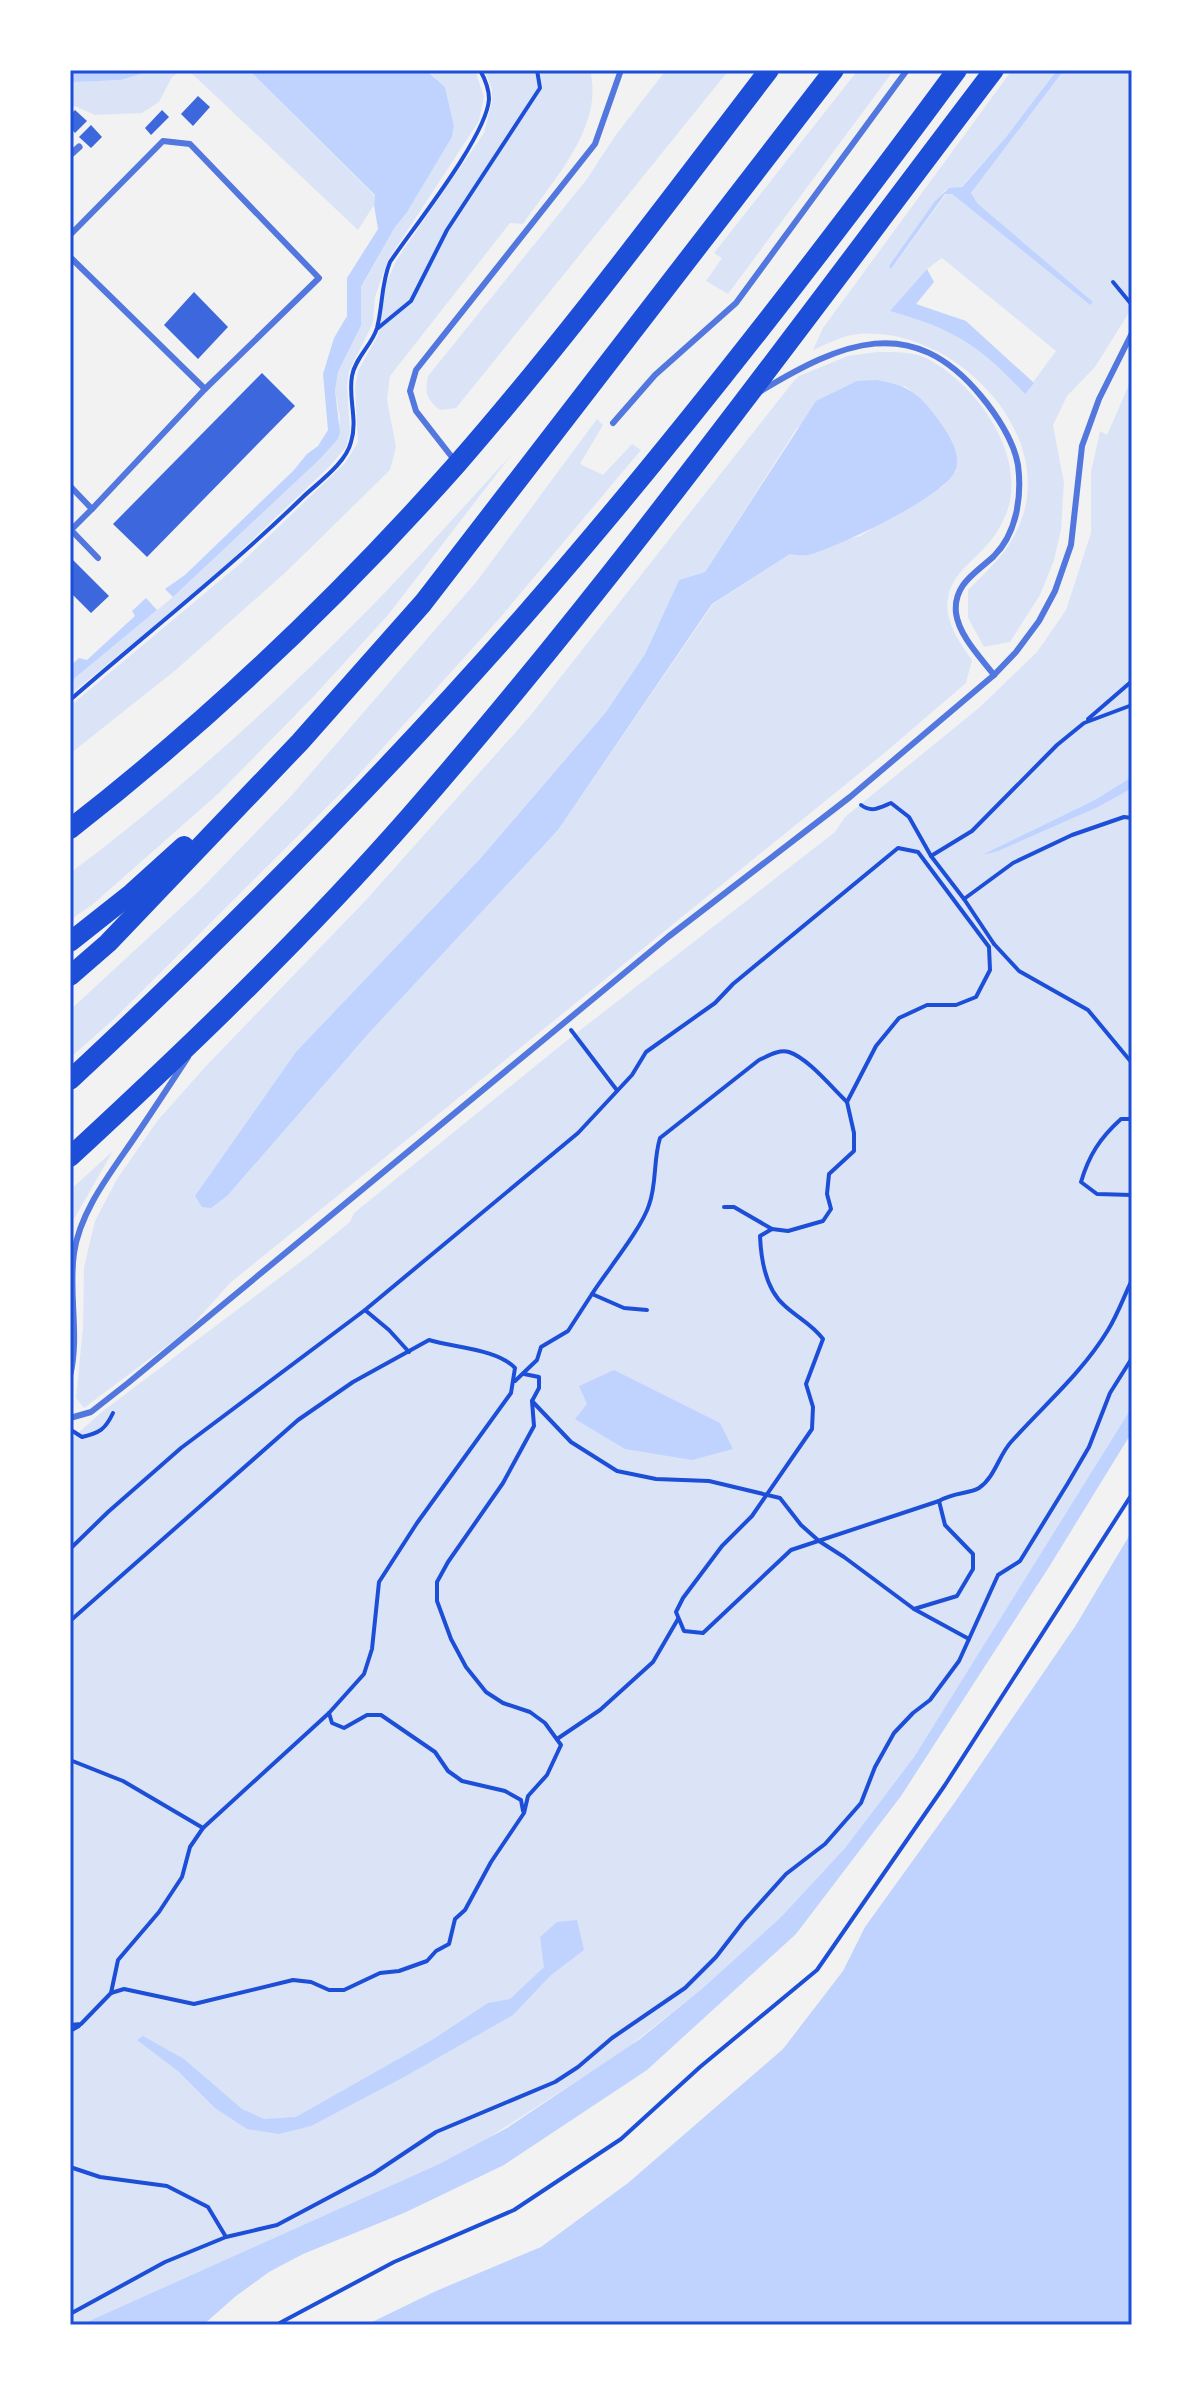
<svg xmlns="http://www.w3.org/2000/svg" width="1202" height="2395" font-family="'Source Sans 3',sans-serif">
<style>
.green{fill:#dbe4f7;fill-rule:evenodd}
.water{fill:#bfd3fe}
.building{fill:#3d67dc}
.lines{fill:none;stroke-linecap:round;stroke-linejoin:round}
.path{stroke:#1d4ed8;stroke-width:4}
.service{stroke:#5277de;stroke-width:6}
.pedestrian{stroke:#5277de;stroke-width:7}
.motorway{stroke:#1d4ed8;stroke-width:20}
.neatline{fill:none;stroke:#1d4ed8;stroke-width:3}
</style>
<rect width="100%" height="100%" fill="#f2f2f2"/>
<g class="green">
<path d="M153,70H182L172,77L159,102L142,113L95,115L75,106L70,109V82L121,80Z"/>
<path d="M188,70H249L375,196L374,205L358,230Z"/>
<path d="M427,70H475L484,97L479,121L388,260L375,297L373,323L349,371L347,386L350,432L346,447L331,465L212,578L70,695V682L173,597L320,459L338,439L340,418L335,391L338,372L361,326V288L395,227L452,137L454,126L445,87Z"/>
<path d="M484,70H590C605,126 553,180 523,224L510,223L390,376L387,400L396,447L390,470L287,571L177,669L70,754V706L241,563L345,463L358,442L355,388L358,371L378,335L387,281L397,259L484,133L492,101V89Z"/>
<path d="M666,70H729L456,408L440,410C426,399 425,393 428,376L587,179L615,136Z"/>
<path d="M858,70H894L728,294L706,281L722,258L714,253Z"/>
<path d="M1012,70H1057L1006,137L961,187L945,190L889,267L892,268L946,194H952L1090,305L978,204L971,193L1064,70H1132V308L1095,367L1067,396L1053,425L1064,483L1061,530L1054,560L1040,595L1010,642L984,647L968,618V590C986,572 1008,552 1018,528C1061,435 954,326 859,334C843,335 827,344 813,350L823,328ZM942,258L1056,351L1025,393C980,347 954,329 891,311L927,269Z"/>
<path d="M877,352C893,352 911,351 926,358C974,382 1026,452 1008,509C1003,522 996,536 986,546C971,563 951,575 948,599C944,621 960,643 972,660L966,683L882,755L230,1283L188,1330L84,1408L76,1398L83,1327L84,1267L95,1221L117,1179L158,1120L206,1066L366,900L530,716L793,382L799,376L848,356ZM905,386C938,411 944,433 956,471L943,486L860,536L790,554L713,604L558,830L369,1033L228,1195L479,860L606,712L645,654L679,580L705,572L797,428Z"/>
<path d="M1132,378V1407L914,1757L845,1848L781,1917L704,1987L622,2052L485,2140L439,2164L80,2325H70V1440L103,1411L307,1257L350,1222L354,1213L565,1042L835,832L845,817L980,707L1037,652L1066,610L1091,533V472L1100,431L1107,435Z"/>
<path d="M597,419L603,425L580,464L603,475L632,444L641,450L499,619L351,783L114,1019L70,1058V1010L199,891L292,795L477,581Z"/>
<path d="M512,454L388,615L313,697L219,793L92,905L70,920V873C176,794 274,705 367,611C417,560 464,506 512,454Z"/>
<path d="M113,1151L70,1226V1190Z"/>
</g>
<g class="water">
<path d="M70,70H153L121,80L73,82H70Z"/>
<path d="M249,70H426L445,87L454,126L452,137L407,212L395,227L361,287V326L338,372L335,391L340,432L338,439L320,459L173,597L165,589L185,575L294,470L307,454L318,446L328,430L323,374L334,338L347,316V278L378,229L374,205L375,195Z"/>
<path d="M1057,70H1064L971,193L978,204L1093,302L1090,305L952,194H945L891,269L889,266L935,201L949,188L962,187L1006,137Z"/>
<path d="M927,269L934,282L916,304L966,321L1034,383L1025,394C980,346 954,329 890,311Z"/>
<path d="M877,380C908,386 918,392 937,418C947,432 961,451 956,469C949,495 836,548 808,555C802,556 796,555 790,554L712,604L558,830L369,1033L228,1195L211,1208L202,1207L195,1196L296,1052L479,860L606,712L645,654L679,580L705,572L816,401L857,381Z"/>
<path d="M146,598L157,610L70,682V666L79,658L87,660L135,616L132,611Z"/>
<path d="M1132,777V788L1098,807L998,851L982,855L1095,800Z"/>
<path d="M614,1370L720,1423L733,1449L692,1460L625,1449L575,1419L587,1404L579,1386Z"/>
<path d="M1132,1407V1432L1049,1567L901,1796L796,1934L647,2070L504,2165L404,2213L303,2254L269,2272L236,2296L203,2325H80L439,2164L507,2128L640,2039L704,1987L781,1917L845,1848L914,1757Z"/>
<path d="M1132,1531V2325H366L436,2291L541,2247L628,2183L783,2049L843,1971L865,1927L955,1802L1076,1625Z"/>
<path d="M577,1920L584,1950L551,1975L513,2015L404,2077L311,2126L279,2134L247,2129L215,2108L178,2071L137,2040L143,2036L184,2059L242,2109L264,2119L296,2117L432,2040L488,2003L510,1999L544,1967L540,1937L557,1922Z"/>
</g>
<g class="building">
<path d="M198,96L210,107L193,126L181,114Z"/>
<path d="M75,110L87,121L75,133L70,127V115Z"/>
<path d="M162,110L169,117L151,135L145,128Z"/>
<path d="M91,125L102,137L91,148L79,137Z"/>
<path d="M194,292L228,327L198,359L164,325Z"/>
<path d="M262,373L295,406L147,557L113,524Z"/>
<path d="M70,557L109,596L91,613L70,592Z"/>
</g>
<g class="lines">
<g class="path">
<path d="M1113,282L1132,305"/>
<path d="M378,328L411,301L447,230L540,88L537,70"/>
<path d="M70,700C148,632 229,569 304,496C319,482 346,463 351,442C358,420 348,398 352,376C355,358 372,345 377,328C383,305 381,284 390,262C413,228 487,136 489,99C489,89 485,79 480,70"/>
<path d="M1088,719L1132,681"/>
<path d="M861,805C872,813 879,808 891,803L909,817L931,856"/>
<path d="M964,899L931,856L972,831L1057,745L1084,723L1132,705"/>
<path d="M994,944L964,899L1013,863L1072,835L1124,817L1132,818"/>
<path d="M994,944L1019,971L1088,1010L1132,1063"/>
<path d="M571,1030L616,1089"/>
<path d="M1132,1119H1121C1100,1138 1089,1155 1081,1182L1097,1194L1132,1195"/>
<path d="M724,1207H734L772,1229"/>
<path d="M592,1294C606,1272 642,1228 649,1205C657,1183 653,1161 660,1138L759,1060C768,1056 779,1049 789,1052C808,1058 833,1089 847,1102"/>
<path d="M365,1310L389,1330L409,1352"/>
<path d="M524,1374L539,1377V1388L532,1401"/>
<path d="M515,1381L537,1360L541,1347L568,1331L592,1294L624,1308L647,1310"/>
<path d="M71,1430L82,1437C99,1433 105,1430 113,1413"/>
<path d="M70,1549L108,1512L181,1448L365,1310L578,1133L632,1075L646,1052L715,1003L733,984L898,848L918,852L989,947L990,970L976,997L956,1005H927L899,1018L876,1046L847,1102L854,1133V1151L829,1174L827,1194L831,1209L823,1221L788,1231L772,1229L760,1236C761,1260 766,1290 785,1306C798,1318 812,1324 823,1339L806,1384L813,1407L812,1429L752,1516L722,1546L683,1598L676,1612L684,1631L703,1633L791,1550L939,1501C954,1492 969,1494 979,1488C995,1477 999,1455 1011,1442C1044,1405 1082,1373 1108,1330C1118,1314 1124,1296 1132,1280"/>
<path d="M914,1609L957,1596L973,1569V1554L945,1525L939,1501"/>
<path d="M70,1621L298,1420L353,1382L429,1340C456,1348 497,1349 515,1368L511,1393L417,1523L379,1582L372,1649L364,1674L329,1713L203,1828L190,1847L182,1877L159,1912L118,1960L111,1993L81,2024L70,2025"/>
<path d="M329,1713L332,1723L344,1728L367,1715H381L435,1752L448,1771L462,1781L505,1791L521,1800L523,1811"/>
<path d="M557,1739L600,1710L653,1662L678,1619"/>
<path d="M70,1760L123,1781L203,1828"/>
<path d="M111,1993L124,1989L194,2004L293,1980L311,1982L329,1990H344L380,1973L399,1971L427,1961L436,1951L449,1944L455,1919L465,1910L491,1862L524,1813L528,1796L547,1775L561,1745L545,1723L530,1712L503,1703L486,1692L466,1667L451,1639L437,1601V1582L448,1562L503,1483L534,1426L532,1401L571,1442L617,1471L656,1479L709,1481L780,1498L801,1525L819,1541L844,1557L914,1609L969,1639"/>
<path d="M70,2031L79,2026"/>
<path d="M70,2167L100,2177L167,2186L208,2207L226,2237"/>
<path d="M70,2314L165,2262L226,2237L277,2225L373,2174L436,2132L555,2082L578,2067L612,2038L685,1988L716,1957L743,1922L786,1874L825,1844L861,1803L875,1767L894,1733L913,1713L930,1700L959,1661L998,1575L1020,1561L1068,1483L1089,1447L1110,1393L1132,1358"/>
<path d="M276,2325L394,2262L514,2210L621,2139L700,2067L817,1970L945,1785L1132,1494"/>
</g>
<g class="service">
<path d="M70,235L163,141L190,144L319,278L205,389L92,509"/>
<path d="M70,257L205,389"/>
<path d="M761,391C841,343 911,311 981,396C996,414 1014,441 1018,465C1022,496 1017,533 994,556C976,573 953,584 956,613C959,636 981,658 994,675"/>
<path d="M613,423L655,375L736,303L907,70"/>
<path d="M455,461L416,411L410,391L416,370L595,144L621,70"/>
<path d="M70,486L92,509L71,530L98,558"/>
<path d="M70,1376C80,1336 68,1294 74,1253C80,1210 113,1170 137,1134C154,1109 171,1083 188,1057"/>
<path d="M70,1418L91,1412L128,1383L668,937L850,797L994,675L1016,652L1039,621L1055,591L1071,545L1082,446L1099,399L1132,333"/>
</g>
<path class="pedestrian" d="M70,155L79,147"/>
<g class="motorway">
<path d="M70,829C210,720 339,597 457,464C567,338 667,203 769,70"/>
<path d="M70,942L132,893L184,846"/>
<path d="M70,976L108,943L300,742L423,603L834,70"/>
<path d="M70,1080C228,933 381,779 524,616C677,441 819,257 957,70"/>
<path d="M70,1157C188,1048 304,937 410,816C617,579 803,321 994,70"/>
</g>
</g>
<rect width="1202" height="2395" fill="none" stroke="#ffffff" stroke-width="144"/>
<rect x="72" y="72" width="1058" height="2251" class="neatline"/>
</svg>
